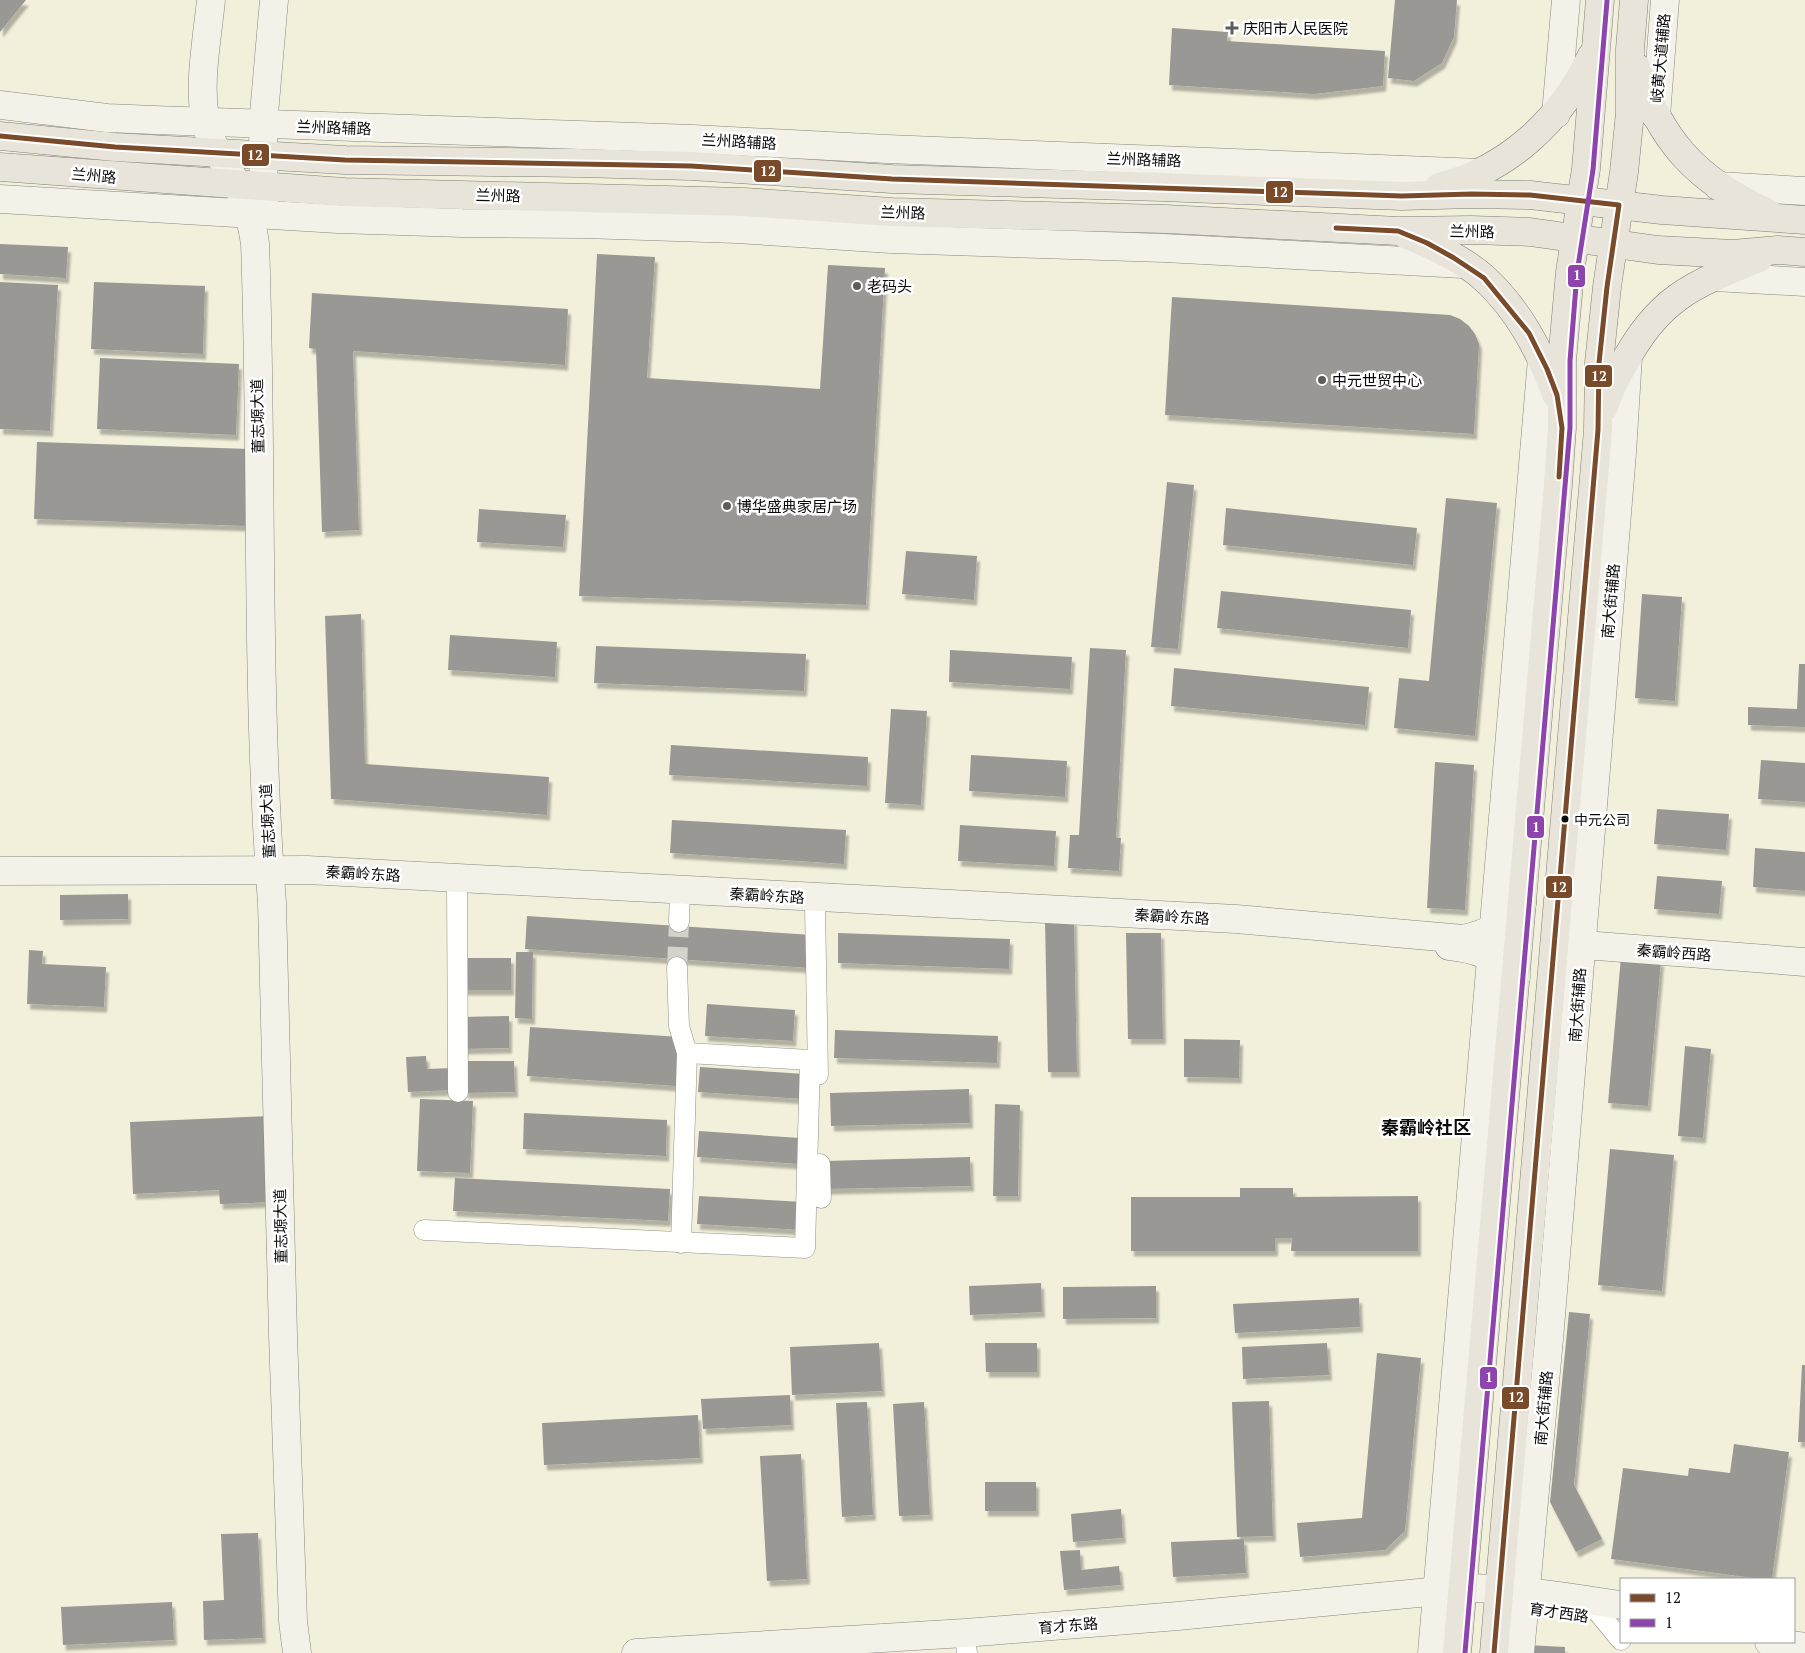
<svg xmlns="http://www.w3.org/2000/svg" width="1805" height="1653" font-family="'PT Serif','Noto Sans SC',serif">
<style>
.farmland{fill:#f2f0db;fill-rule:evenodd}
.building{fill:#9a9894;filter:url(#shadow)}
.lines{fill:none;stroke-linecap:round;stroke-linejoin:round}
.street-tunnel{stroke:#d4d2cb;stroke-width:20;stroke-dasharray:20 10;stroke-linecap:butt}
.street-casing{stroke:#91908c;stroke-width:21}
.secondary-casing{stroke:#888683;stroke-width:29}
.primary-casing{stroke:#7e7d7a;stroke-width:29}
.street{stroke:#fefefc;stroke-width:20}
.secondary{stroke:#f3f1e8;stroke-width:28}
.primary{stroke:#e8e4d9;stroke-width:28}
.bus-1-casing{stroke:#fff;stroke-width:9}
.bus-2-casing{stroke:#fff;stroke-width:9}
.bus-1{stroke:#7a4b2a;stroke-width:5}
.bus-2{stroke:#8e44ad;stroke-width:5}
.poi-dot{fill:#5d5c59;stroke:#fff;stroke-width:2}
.bus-dot{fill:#0a0a0a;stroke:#fff;stroke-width:2}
.labels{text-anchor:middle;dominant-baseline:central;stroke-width:5;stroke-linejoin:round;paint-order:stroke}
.bus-label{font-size:14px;fill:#0a0a0a;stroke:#fff;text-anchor:start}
.poi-label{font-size:15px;fill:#0a0a0a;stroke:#fff;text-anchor:start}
.street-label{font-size:15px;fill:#0a0a0a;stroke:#fff}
.quarter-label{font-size:18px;font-weight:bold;fill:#0a0a0a;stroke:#fff}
.line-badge{stroke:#fff;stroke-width:2}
.badge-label{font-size:14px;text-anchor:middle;font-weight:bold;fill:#fff}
</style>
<defs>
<filter id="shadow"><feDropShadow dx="3" dy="5.5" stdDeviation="1" flood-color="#0004"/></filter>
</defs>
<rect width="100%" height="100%" fill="#f8f5ed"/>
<path class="farmland" d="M0,0H1805V1653H0ZM1621,1579H1794V1642H1621Z"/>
<g class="building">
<path d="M0,0H26L0,32Z"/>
<path d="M1395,0H1457L1454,37L1442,63L1414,81L1388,78Z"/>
<path d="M1172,28L1228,32L1227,41L1385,51L1383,86L1314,94L1169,85Z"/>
<path d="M0,244L68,247L66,278L0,274Z"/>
<path d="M597,254L655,257L647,378L820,389L828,265L885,268L866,605L579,596Z"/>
<path d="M0,282L58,285L50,431L0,429Z"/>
<path d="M94,282L205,286L203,354L91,349Z"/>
<path d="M312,293L568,309L565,365L353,351L359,530L322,532L316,349L309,348Z"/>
<path d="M1172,297L1450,315L1460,319L1469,326L1475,334L1479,344L1474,434L1165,415Z"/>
<path d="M100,358L239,364L236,435L97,429Z"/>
<path d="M37,442L250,449L248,526L34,519Z"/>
<path d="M1167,482L1194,485L1178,649L1151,647Z"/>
<path d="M1446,498L1497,503L1475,736L1394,728L1399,678L1429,681Z"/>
<path d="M1226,508L1417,528L1413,565L1223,545Z"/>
<path d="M479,509L566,515L563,547L477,542Z"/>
<path d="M906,551L977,556L974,600L902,594Z"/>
<path d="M1221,591L1411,610L1408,648L1217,628Z"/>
<path d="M1642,594L1682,597L1675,701L1635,698Z"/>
<path d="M361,614L365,764L549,777L547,815L331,799L325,616Z"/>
<path d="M450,635L557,642L555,677L448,670Z"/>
<path d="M596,646L806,654L804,691L594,683Z"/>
<path d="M1090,648L1126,650L1116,838H1121L1119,871L1068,868L1070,835H1079Z"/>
<path d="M950,650L1072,657L1070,689L949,682Z"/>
<path d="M1799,664H1805V727L1748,725V707L1797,709Z"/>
<path d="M1174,668L1369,687L1365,725L1171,706Z"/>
<path d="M891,709L927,711L921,805L885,803Z"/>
<path d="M671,745L868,757L867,786L669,775Z"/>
<path d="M971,755L1067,761L1065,797L969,791Z"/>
<path d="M1761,760L1805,763V802L1758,799Z"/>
<path d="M1435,762L1474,765L1465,910L1427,908Z"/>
<path d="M1657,809L1729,814L1726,850L1654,844Z"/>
<path d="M672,820L846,830L844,864L670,853Z"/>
<path d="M960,825L1056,831L1054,866L958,861Z"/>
<path d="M1755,848L1805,852V891L1753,887Z"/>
<path d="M1657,876L1722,881L1719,914L1654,909Z"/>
<path d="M128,894V919L60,920V895Z"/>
<path d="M527,916L812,935L810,968L525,949Z"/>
<path d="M1045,920H1074L1077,1072H1048Z"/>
<path d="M838,933L1010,939L1009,969L838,963Z"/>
<path d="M1126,933H1161L1163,1039H1128Z"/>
<path d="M29,950L43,951L42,964L106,967L104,1007L27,1004Z"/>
<path d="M516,952H533L532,1019L515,1018Z"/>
<path d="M1621,957L1661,961L1648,1106L1608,1103Z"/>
<path d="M461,958H511V990H462Z"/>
<path d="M707,1004L795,1010L793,1041L705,1036Z"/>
<path d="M509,1016V1048L460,1049L459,1017Z"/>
<path d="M530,1027L680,1037L676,1086L527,1076Z"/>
<path d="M835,1030L998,1036L997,1063L834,1058Z"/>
<path d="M1184,1039L1240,1040L1239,1078L1184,1077Z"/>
<path d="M1685,1046L1711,1049L1703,1138L1678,1136Z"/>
<path d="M426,1056L427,1069L453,1068L454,1090L408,1092L406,1057Z"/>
<path d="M465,1061H514L515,1092L465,1093Z"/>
<path d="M700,1067L805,1074L803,1099L698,1092Z"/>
<path d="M969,1089L970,1123L831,1126L830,1093Z"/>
<path d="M420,1099L473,1101L470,1173L417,1171Z"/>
<path d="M995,1104L1020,1105L1018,1196H993Z"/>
<path d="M524,1113L667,1120L666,1156L523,1149Z"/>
<path d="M270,1116L274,1202L220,1204L219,1190L133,1194L130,1122Z"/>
<path d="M699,1131L800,1138L798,1164L697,1157Z"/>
<path d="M1610,1149L1674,1155L1662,1291L1598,1285Z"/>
<path d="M970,1157L971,1186L826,1189V1161Z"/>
<path d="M455,1178L670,1189L668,1221L453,1211Z"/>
<path d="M1240,1188H1293V1197L1418,1196V1251H1291L1292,1238H1275V1251H1131V1197H1240Z"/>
<path d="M699,1196L803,1202L801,1230L697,1224Z"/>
<path d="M1041,1283L1042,1312L970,1315L969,1286Z"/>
<path d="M1156,1286V1318L1063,1319V1287Z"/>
<path d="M1359,1298L1360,1327L1235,1333L1233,1304Z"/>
<path d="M1569,1312L1590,1314L1574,1485L1602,1539L1576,1552L1550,1502Z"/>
<path d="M879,1343L882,1391L792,1395L790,1347Z"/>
<path d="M985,1343H1037V1372H986Z"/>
<path d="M1327,1343L1329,1375L1243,1379L1242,1347Z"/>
<path d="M1377,1353L1421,1358L1405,1531L1385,1550L1300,1557L1297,1523L1362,1518Z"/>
<path d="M1802,1365H1805V1442H1798Z"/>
<path d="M790,1395L791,1425L703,1429L701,1399Z"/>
<path d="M1269,1401L1273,1536L1237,1537L1232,1402Z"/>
<path d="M867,1402L873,1515L842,1517L836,1403Z"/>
<path d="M924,1402L930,1515L899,1516L893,1404Z"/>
<path d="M698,1415L700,1458L544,1465L542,1423Z"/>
<path d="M1734,1444L1789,1452L1772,1579H1761L1611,1559L1623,1468L1688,1476L1689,1468L1730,1473Z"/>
<path d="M801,1454L807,1579L767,1581L760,1456Z"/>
<rect x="985" y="1482" width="51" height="29"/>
<path d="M1121,1509L1123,1538L1073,1542L1071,1514Z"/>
<path d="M258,1533L263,1638L204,1640L203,1601L224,1600L221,1534Z"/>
<path d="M1244,1539L1246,1573L1173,1577L1171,1542Z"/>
<path d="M1080,1550L1081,1570L1119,1566L1121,1585L1064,1590L1060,1551Z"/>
<path d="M172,1602L174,1640L63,1645L61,1607Z"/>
<path d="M1527,1645L1565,1647V1653H1527Z"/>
</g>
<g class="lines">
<path class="street-tunnel" d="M677,967L679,922"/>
<defs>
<g id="street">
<path d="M457,878L458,1092"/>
<path d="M814,897L815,906L818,1075"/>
<path d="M679,922L680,890"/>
<path d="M677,967L679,1026L687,1053L681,1243"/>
<path d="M820,1164L821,1198"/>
<path d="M424,1230L805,1248L810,1060L687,1053"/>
<path d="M1588,1600L1621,1640"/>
<path d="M966,1644L967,1653"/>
</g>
<g id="secondary">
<path d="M211,0C207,42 195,97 210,137C217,154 228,169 237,184C246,203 252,222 255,243C263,463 255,683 272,903L283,1335L293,1621L297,1653"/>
<path d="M0,105L107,118L154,120L693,139L887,149L1479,173"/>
<path d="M1556,114L1566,0"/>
<path d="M1656,116L1665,0"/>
<path d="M1718,186L1805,191"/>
<path d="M0,199L338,219L462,223L584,224L737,229L891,239L1164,248L1463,264"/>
<path d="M264,211L263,125L274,0"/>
<path d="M1714,277L1805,282"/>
<path d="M0,871L307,870L1236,919L1463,939C1491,933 1503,924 1522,903"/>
<path d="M1568,934L1582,943L1597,946L1805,962"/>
<path d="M1449,946C1479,949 1494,956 1516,977"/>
<path d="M1769,1642L1805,1647"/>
<path d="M636,1653L965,1633L1178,1616L1471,1588C1522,1589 1571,1598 1621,1605"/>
<path d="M1432,1653L1542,359"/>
<path d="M1520,1653L1550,1328L1622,453L1628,356"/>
</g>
<g id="primary">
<path d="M1636,67C1660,141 1697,181 1768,213"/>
<path d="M0,136L115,147L345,160L578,163L691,166L892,179L1161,187L1402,196L1472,194L1530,195L1662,210L1805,220"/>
<path d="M0,167L344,192L744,202L892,212L1166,219L1398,231L1471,230L1530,232L1658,250L1733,254L1778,250L1805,252"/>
<path d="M1439,187C1508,170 1561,120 1591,57"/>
<path d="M1405,234C1430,244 1464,260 1484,278C1519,310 1540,351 1556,394"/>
<path d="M1604,407C1608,392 1616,378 1623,365C1658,298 1692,285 1759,258"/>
<path d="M1457,1653L1558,485L1562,428V361L1570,272L1586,169L1600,0"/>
<path d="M1494,1653L1598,430L1599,363L1607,287L1624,172L1630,113V49L1634,0"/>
</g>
</defs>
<use href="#street" class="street-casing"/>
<use href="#secondary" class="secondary-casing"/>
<use href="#primary" class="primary-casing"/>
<use href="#street" class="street"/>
<use href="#secondary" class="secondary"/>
<use href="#primary" class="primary"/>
<defs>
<g id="bus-1">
<path d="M0,136L115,147L345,160L691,166L892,179L1402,196L1472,194L1530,195L1619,205L1607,287L1599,363L1598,430L1494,1653"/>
<path d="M1336,228L1398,231L1427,243L1454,258L1484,278L1529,333L1547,369L1557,395L1562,428L1559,477"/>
</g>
<path id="bus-2" d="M1465,1653L1565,486L1570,428V361L1577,273L1593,170L1607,1"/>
</defs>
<use href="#bus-1" class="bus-1-casing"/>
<use href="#bus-2" class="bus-2-casing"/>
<use href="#bus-1" class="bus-1"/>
<use href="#bus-2" class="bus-2"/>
</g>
<g class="poi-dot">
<path d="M1229.5 20.5h5v5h5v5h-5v5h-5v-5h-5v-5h5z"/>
<circle cx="857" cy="286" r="5"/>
<circle cx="1322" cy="380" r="5"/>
<circle cx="727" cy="506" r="5"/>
</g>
<circle class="bus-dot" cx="1565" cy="819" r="4.5"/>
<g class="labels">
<g class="bus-label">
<text x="1574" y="819">中元公司</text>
</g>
<g class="poi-label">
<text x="1243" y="28">庆阳市人民医院</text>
<text x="867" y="286">老码头</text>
<text x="1332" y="380">中元世贸中心</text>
<text x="737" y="506">博华盛典家居广场</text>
</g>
<g class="street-label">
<text transform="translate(1660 58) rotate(-85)">岐黄大道辅路</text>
<text transform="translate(334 127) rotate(2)">兰州路辅路</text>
<text transform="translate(739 141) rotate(3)">兰州路辅路</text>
<text transform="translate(1144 159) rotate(2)">兰州路辅路</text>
<text transform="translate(94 175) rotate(5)">兰州路</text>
<text transform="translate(498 195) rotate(1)">兰州路</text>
<text transform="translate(903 212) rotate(2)">兰州路</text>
<text transform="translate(1472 231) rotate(1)">兰州路</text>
<text transform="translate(257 416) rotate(-91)">董志塬大道</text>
<text transform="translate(1610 601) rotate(-85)">南大街辅路</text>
<text transform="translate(267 821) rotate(-93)">董志塬大道</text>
<text transform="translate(363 873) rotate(3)">秦霸岭东路</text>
<text transform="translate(767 895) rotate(3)">秦霸岭东路</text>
<text transform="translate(1172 916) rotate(3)">秦霸岭东路</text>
<text transform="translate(1674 952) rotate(4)">秦霸岭西路</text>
<text transform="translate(1577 1005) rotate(-86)">南大街辅路</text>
<text transform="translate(280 1226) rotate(-91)">董志塬大道</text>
<text transform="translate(1543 1408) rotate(-85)">南大街辅路</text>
<text transform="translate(1559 1612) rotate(8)">育才西路</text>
<text transform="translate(1068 1625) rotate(-5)">育才东路</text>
</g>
<g class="quarter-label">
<text x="1426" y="1127">秦霸岭社区</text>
</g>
</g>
<g class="line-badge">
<rect x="241" y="143" width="29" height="24" rx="5" fill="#7a4b2a"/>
<rect x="753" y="159" width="29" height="24" rx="5" fill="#7a4b2a"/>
<rect x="1265" y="180" width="29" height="24" rx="5" fill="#7a4b2a"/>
<rect x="1567" y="264" width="19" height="24" rx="5" fill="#8e44ad"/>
<rect x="1584" y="364" width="29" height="24" rx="5" fill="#7a4b2a"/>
<rect x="1526" y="815" width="19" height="24" rx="5" fill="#8e44ad"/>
<rect x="1545" y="875" width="28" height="24" rx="5" fill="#7a4b2a"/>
<rect x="1479" y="1366" width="19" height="24" rx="5" fill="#8e44ad"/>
<rect x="1501" y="1386" width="29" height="24" rx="5" fill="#7a4b2a"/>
</g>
<g class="badge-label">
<text x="255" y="160">12</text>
<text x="768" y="176">12</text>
<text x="1280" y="197">12</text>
<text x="1577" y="280">1</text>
<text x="1599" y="381">12</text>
<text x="1536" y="832">1</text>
<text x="1559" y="892">12</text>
<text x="1489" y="1382">1</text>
<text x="1516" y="1402">12</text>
</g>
<rect x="1620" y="1578" width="175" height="65" fill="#ffffff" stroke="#9d9d9d"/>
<rect x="1630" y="1594" width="25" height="8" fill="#7a4b2a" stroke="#9d9d9d"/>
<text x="1665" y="1603" font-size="15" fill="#0a0a0a">12</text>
<rect x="1630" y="1619" width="25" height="8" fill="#8e44ad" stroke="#9d9d9d"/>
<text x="1665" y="1628" font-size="15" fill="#0a0a0a">1</text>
</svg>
